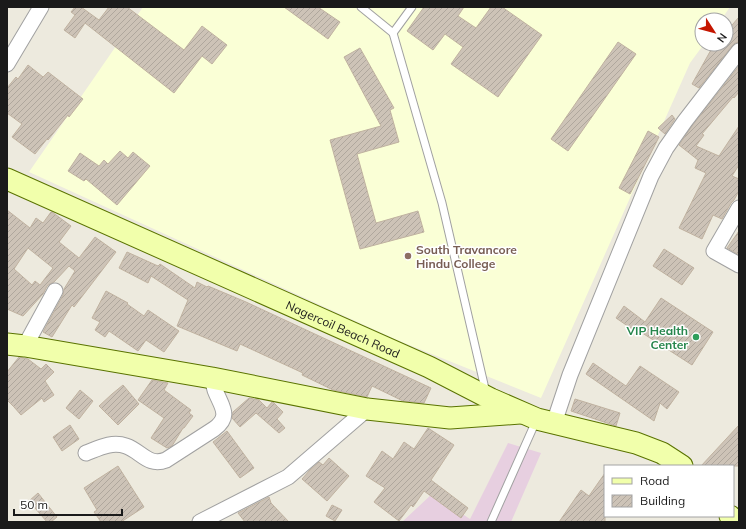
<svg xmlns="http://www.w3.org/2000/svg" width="746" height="529" font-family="Mulish,sans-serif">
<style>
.industrial{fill:#e7cfe0}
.education{fill:#faffd6}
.building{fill:url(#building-hatch);stroke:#c0b2a0;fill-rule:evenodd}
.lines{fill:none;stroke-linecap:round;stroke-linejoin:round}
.lane-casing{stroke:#a1a1a1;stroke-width:9}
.street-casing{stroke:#a1a1a1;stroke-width:17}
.secondary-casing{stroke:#5a7300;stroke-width:23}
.lane{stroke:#fff;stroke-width:7}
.street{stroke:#fff;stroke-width:15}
.secondary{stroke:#f1ffab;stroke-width:21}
.education-dot{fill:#8d6e63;stroke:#fff;stroke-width:1.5}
.leisure-dot{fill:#2e9e5b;stroke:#fff;stroke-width:1.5}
.labels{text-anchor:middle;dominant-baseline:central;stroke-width:3;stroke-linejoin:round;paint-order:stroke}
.education-label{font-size:12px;font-weight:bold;fill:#785e54;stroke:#fff;text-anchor:start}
.street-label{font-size:12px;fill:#1a1a1a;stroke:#fff}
.leisure-label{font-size:12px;font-weight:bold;fill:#27864d;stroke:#fff;text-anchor:end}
</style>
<defs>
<pattern id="building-hatch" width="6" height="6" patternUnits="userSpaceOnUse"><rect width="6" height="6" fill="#cdc3b7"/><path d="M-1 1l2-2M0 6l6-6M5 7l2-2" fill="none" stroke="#afa79d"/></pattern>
</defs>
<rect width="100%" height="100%" fill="#edeade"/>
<path class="industrial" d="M508,443L541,453L511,522H402L432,494L470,519Z"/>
<path class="education" d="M143,7H730L721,20H702V44H704L690,63L541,398L397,340L29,172Z"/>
<g class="building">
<path d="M75,7H81L99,20L109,7H127L184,50L202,26L227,45L212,64L202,56L174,93L85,23L75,38L64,30L75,15L71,12Z"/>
<path d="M284,7H318L340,22L328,39Z"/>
<path d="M424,7H464L458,16L476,28L491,7H502L542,35L498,97L451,64L463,47L445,34L433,50L407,31Z"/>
<path d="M739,17V42L735,43L732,46L699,88L692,84L712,48L715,44H726V32Z"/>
<path d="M618,42L636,54L568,151L551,139Z"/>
<path d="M360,48L394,108L390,110L399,142L357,154L376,223L418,211L424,232L360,249L330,140L381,126L344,57Z"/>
<path d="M28,65L43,77L48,72L83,99L69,117L68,115L48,140L47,139L35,154L12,137L22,124L7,113V88L16,77L18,79Z"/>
<path d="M739,66V92L734,98L733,97L702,134L704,135L696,146L719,156L739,126V165L732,176L739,179V191L734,200L731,203L722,219L713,215L702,239L679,228L706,173L695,168L698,160L679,145L692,126Z"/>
<path d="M672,115L675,119L665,134L658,128Z"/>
<path d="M648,131L659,137L630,194L619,188Z"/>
<path d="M120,151L128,158L133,152L150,166L117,205L86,179L84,181L68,171L80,153L99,166L104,160L108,164Z"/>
<path d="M7,210L30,228L36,218L43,223L51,212H52L71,226L59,242L79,258L95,237L116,252L74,307L72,305L52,337L43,332L63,295L64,289L75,271L69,266L54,282L50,284L47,286L43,294L23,316L7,309ZM28,248L53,268L40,285L35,281L32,285L14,269Z"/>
<path d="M739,231V255L727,248Z"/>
<path d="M664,249L694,268L682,285L653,266Z"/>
<path d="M127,252L158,266L160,264L195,288L197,282L207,287L208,286L246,302L431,388L424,403L403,401L372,386L367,397L333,390L302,375L303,373L240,344L237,351L177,326L188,300L151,276L148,283L119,268Z"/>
<path d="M106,291L128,303L127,304L144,316L148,310L179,331L164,352L146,340L138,351L109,331L105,337L95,330L100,322L92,318Z"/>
<path d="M661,298L713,332L692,365L633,327L632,329L616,318L624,306L645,322Z"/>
<path d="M19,357L28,359L41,369L46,364L54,372L45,381L54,395L44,402L42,398L21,415L14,407L7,400V372Z"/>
<path d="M593,363L626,386L640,366L679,392L667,409L660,403L654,421L586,374Z"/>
<path d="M152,380L168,383L164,390L191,410L189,413L193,416L184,428H183L172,446L167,448L151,438L164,418L138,400Z"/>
<path d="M123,385L139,404L118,425L99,406L112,394Z"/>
<path d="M80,390L93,401L79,419L66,408Z"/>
<path d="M249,398L259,400L267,408L272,402H273L283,412L277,419L285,428L279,433L256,413L240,427L232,418L233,412Z"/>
<path d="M575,399L620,413L616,426L571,411Z"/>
<path d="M70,425L79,439L62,451L53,437Z"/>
<path d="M739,425V466H701Z"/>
<path d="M428,428L454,445L431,480L468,508L461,518L424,491L413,507L411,505L399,521L374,502L385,488L366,476L382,451L393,459L404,442L414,449Z"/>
<path d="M227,431L254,468L240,478L213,442Z"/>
<path d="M329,458L349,476L327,501L302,479L310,470L319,462L323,465Z"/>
<path d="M118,466L144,507L121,522H101L94,512L97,510L84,488Z"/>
<path d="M605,473V522H559L581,490L589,496Z"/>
<path d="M38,493L57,517L51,522H47L29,501Z"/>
<path d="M269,497L271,503L289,522H245L238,513Z"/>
<path d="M332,505L342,510L335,521L326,516Z"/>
</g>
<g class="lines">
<defs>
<g id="lane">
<path d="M361,7L393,33L412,7"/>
<path d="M393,33L442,203L486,393"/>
<path d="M491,522L536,421"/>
</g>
<g id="street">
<path d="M7,64L41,7"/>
<path d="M739,208L714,251L739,265"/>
<path d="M25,346L55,291"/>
<path d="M554,423L570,375L651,176L666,148L685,121L739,51"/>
<path d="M86,453C99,448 112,441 126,446C141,451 148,467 166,460L214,429C232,416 221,406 215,390C214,386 213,382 212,378"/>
<path d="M200,522L288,477L367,409"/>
</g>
<g id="secondary">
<path id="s1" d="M7,179L429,367L491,399L537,419L636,443L662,453L682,466"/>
<path d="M7,344L25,346L212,378L367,409L450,418L520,413"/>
<path d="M730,516L734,522"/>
</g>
</defs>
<use href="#lane" class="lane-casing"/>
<use href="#street" class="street-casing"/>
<use href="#secondary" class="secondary-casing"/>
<use href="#lane" class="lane"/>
<use href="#street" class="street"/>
<use href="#secondary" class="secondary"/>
</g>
<circle class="education-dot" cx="408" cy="256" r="4"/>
<circle class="leisure-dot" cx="696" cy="337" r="4"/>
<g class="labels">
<g class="education-label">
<text x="416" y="249">South Travancore<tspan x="416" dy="14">Hindu College</tspan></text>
</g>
<g class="street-label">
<text stroke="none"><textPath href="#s1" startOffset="368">Nagercoil Beach Road</textPath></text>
</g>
<g class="leisure-label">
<text x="688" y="330">VIP Health<tspan x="688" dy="14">Center</tspan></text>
</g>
</g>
<rect width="746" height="529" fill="none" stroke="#1a1a1a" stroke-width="16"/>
<rect x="604" y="465" width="130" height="52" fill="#ffffff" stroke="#a3a3a3"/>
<rect x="612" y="478" width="20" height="6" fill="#f1ffab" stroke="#a3a3a3"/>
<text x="640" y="485" font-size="12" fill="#1a1a1a">Road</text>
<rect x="612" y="495" width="20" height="12" fill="url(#building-hatch)" stroke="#a3a3a3"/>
<text x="640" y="505" font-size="12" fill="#1a1a1a">Building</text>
<g transform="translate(714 32) rotate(126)"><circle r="19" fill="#ffffff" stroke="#a3a3a3"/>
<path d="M0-3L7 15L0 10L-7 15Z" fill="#c51600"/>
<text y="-6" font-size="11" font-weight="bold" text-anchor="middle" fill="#1a1a1a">N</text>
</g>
<path d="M14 509v6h108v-6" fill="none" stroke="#1a1a1a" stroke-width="2"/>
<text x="20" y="509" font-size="12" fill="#1a1a1a" stroke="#ffffff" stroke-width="3" paint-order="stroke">50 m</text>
</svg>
